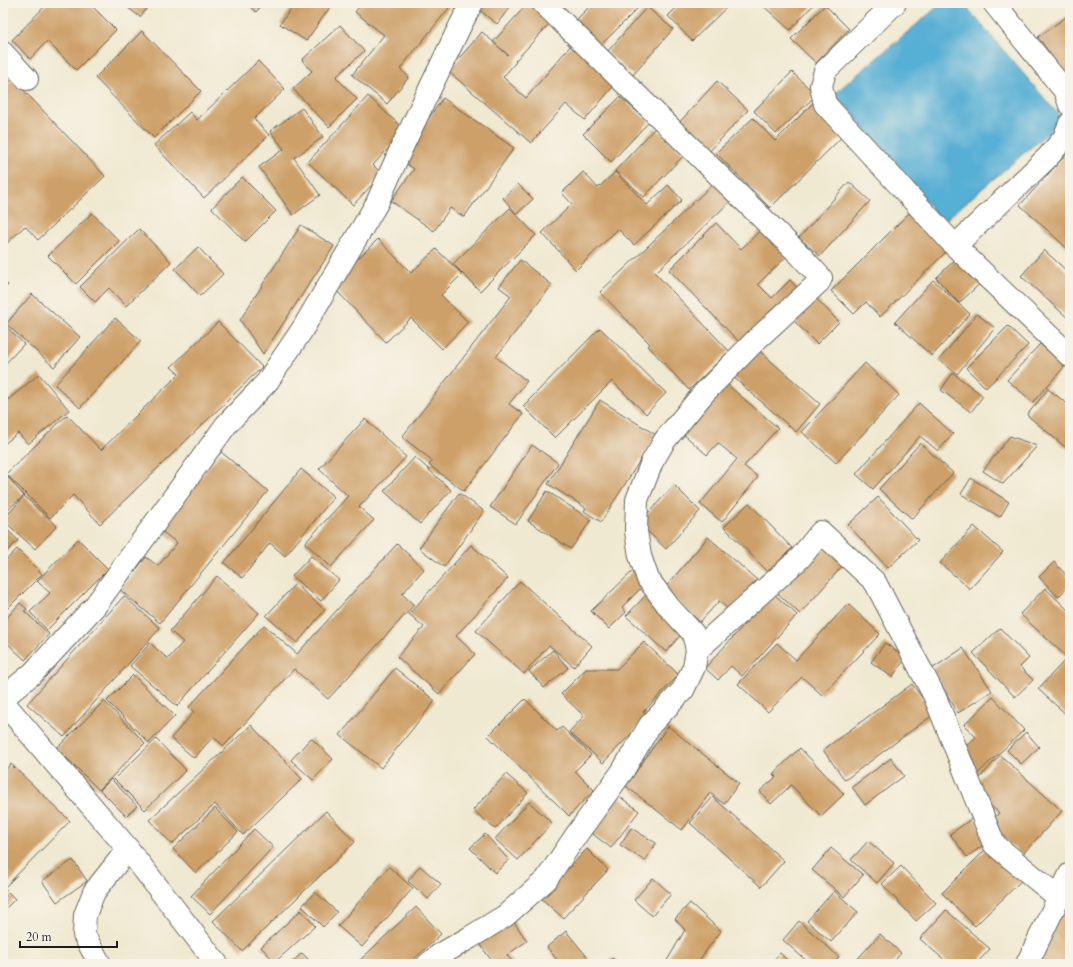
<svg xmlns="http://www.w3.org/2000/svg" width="1073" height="967" font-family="Cardo,serif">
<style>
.water{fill:#57afd4;stroke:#3a6678}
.building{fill:#cda069}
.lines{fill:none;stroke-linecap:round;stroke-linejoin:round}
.minor-casing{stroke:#66645b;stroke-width:24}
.minor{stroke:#fff;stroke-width:22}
</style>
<rect width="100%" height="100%" fill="#f7f3e8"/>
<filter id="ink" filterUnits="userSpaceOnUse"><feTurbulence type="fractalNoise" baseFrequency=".025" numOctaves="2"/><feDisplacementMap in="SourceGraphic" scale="8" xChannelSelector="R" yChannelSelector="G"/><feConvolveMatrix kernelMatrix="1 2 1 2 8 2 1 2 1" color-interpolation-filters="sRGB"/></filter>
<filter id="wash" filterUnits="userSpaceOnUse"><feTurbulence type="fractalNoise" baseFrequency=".012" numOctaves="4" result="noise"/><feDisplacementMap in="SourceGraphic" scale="16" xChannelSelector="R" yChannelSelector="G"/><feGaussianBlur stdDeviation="0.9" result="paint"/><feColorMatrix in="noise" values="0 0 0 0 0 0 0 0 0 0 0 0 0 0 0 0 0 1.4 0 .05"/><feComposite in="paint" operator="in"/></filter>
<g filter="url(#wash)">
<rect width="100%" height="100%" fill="#f0e9d1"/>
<path class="water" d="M942,3H963L1063,120L943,222L834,94Z"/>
<g id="blocks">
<g class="building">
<path d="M48,3H89L116,30L76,70L47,41L30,59L12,40Z"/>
<path d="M122,3H151L140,17Z"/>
<path d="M246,3H264L256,12Z"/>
<path d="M295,3H333L306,41L280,24Z"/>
<path d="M362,3H453L400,69L409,77L387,104L352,75L384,35L355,12Z"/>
<path d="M477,3H513L497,24L474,6Z"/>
<path d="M528,3H536L553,20L515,61L516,62L503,77L526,98L572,44L616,83L585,120L566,104L531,143L448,71L482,32L508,55L493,42Z"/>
<path d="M589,3H643L599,47L574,22L591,5Z"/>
<path d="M681,3H727L729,5L692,41L668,16Z"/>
<path d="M760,3H815L790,30Z"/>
<path d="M825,5L849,29L816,63L791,39Z"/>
<path d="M647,7L673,29L633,75L607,52Z"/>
<path d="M1070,14V82L1038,37Z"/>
<path d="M340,25L364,51L336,77L357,99L329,127L293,89L312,71L302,60Z"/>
<path d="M142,31L201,91L154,138L95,78Z"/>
<path d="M258,61L285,89L254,119L269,135L204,198L154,145L190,112L197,120Z"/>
<path d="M792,72L816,95L776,134L754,111Z"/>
<path d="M13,79L105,176L38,240L25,226L3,247V88Z"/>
<path d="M717,81L748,110L706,155L676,126Z"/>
<path d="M368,96L405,130L373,165L382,174L353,205L308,162Z"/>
<path d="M620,97L649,122L611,162L583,134Z"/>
<path d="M819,97L850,129L770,208L716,153L753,118L775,141Z"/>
<path d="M443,98L514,148L464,217L450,208L434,231L391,201L414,169L400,159Z"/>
<path d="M302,108L323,137L294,158L320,195L293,215L259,167L284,149L270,131Z"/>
<path d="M655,128L685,154L644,197L615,171Z"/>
<path d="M1070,150V251L1020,205Z"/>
<path d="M583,172L598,188L615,172L647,205L668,185L682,200L634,245L618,229L576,270L542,233L572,204L562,193Z"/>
<path d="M242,177L276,211L245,242L212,208Z"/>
<path d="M719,178L736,196L655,273L729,351L689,390L648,346L650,344L600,292Z"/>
<path d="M849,182L870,201L820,256L799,238Z"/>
<path d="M518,184L533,199L517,214L503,198Z"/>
<path d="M510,208L536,235L480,291L453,264Z"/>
<path d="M913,209L951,247L880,317L866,302L854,314L831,291Z"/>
<path d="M92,213L119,241L76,284L48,256Z"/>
<path d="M716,223L741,249L766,225L792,251L758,284L772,298L790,280L800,291L743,346L669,270Z"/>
<path d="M301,225L334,246L263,354L240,320Z"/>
<path d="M139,229L171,262L126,306L109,288L95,302L80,287Z"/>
<path d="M378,239L411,273L436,249L462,274L441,295L468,322L442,349L411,318L386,342L331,285Z"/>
<path d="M198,247L223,274L200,296L175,269Z"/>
<path d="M1044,250L1070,274V320L1021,276Z"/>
<path d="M962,253L986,278L959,303L936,278Z"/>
<path d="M520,260L552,285L496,357L527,381L509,404L523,414L464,491L429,465L433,461L402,437L511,296L499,287Z"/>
<path d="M3,280L8,285L3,290Z"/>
<path d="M933,280L970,314L932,356L895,322Z"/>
<path d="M811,293L839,322L817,344L789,316Z"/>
<path d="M32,294L80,337L54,367L6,324Z"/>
<path d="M977,314L995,328L957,374L939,360Z"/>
<path d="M115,318L141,341L80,408L55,385Z"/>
<path d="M218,322L262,367L100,524L73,495L50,518L26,494L27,493L26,494L6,474L67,415L101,450L179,374L171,367Z"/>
<path d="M3,324L24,344L3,366Z"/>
<path d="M1008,326L1028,345L986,388L966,368Z"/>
<path d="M600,328L666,393L646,414L612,381L555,438L523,406Z"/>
<path d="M1040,344L1065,366L1033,402L1007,380Z"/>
<path d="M756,348L820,404L796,432L732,376Z"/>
<path d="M865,363L899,395L836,463L802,432Z"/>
<path d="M953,373L983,396L971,412L941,390Z"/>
<path d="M39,374L69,410L28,444L18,433L3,445V404Z"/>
<path d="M723,381L778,428L744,466L758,477L722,522L700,504L737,459L718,443L707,455L680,431Z"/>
<path d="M1048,389L1070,406V451L1027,415Z"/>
<path d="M600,400L656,435L601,522L584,511L586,508L548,484Z"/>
<path d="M919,403L953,434L938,451L920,436L873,489L856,474Z"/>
<path d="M365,419L406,457L359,507L374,520L331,567L305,543L348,496L319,469Z"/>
<path d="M1010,436L1037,446L1003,484L983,471Z"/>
<path d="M920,443L953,473L912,519L879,489Z"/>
<path d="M532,445L558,463L516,524L490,507Z"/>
<path d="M221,452L268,491L160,623L120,590L146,557L158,566L177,543L159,529Z"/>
<path d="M415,457L451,490L420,524L384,491Z"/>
<path d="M301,469L334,497L285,556L270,543L242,578L224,563Z"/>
<path d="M3,471L24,496L3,513Z"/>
<path d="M971,478L1009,502L1000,517L961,494Z"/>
<path d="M674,485L700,511L666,549L639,523Z"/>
<path d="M547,491L591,520L571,549L528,521Z"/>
<path d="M459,493L484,511L444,567L419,548Z"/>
<path d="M24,496L57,526L35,549L3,520Z"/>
<path d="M878,497L918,540L888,568L848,525Z"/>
<path d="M749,503L792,548L768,572L724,527Z"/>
<path d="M3,526L18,540L3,556Z"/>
<path d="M974,526L1003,552L970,589L940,563Z"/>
<path d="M825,530L853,554L800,614L773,589Z"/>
<path d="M708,537L757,580L730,611L719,601L700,622L664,589Z"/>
<path d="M78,539L108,569L47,630L30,612L50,593L37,581Z"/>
<path d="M397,544L424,569L402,594L414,605L328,699L294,669L224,746L213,737L194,758L171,738L194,712L189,707L264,625L297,654Z"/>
<path d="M471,545L508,578L456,636L475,654L439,694L397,657L424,627L409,614Z"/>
<path d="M17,549L42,574L3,613V563Z"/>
<path d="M311,556L339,580L321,601L292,576Z"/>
<path d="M1054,562L1070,579V585L1058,597L1039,577Z"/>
<path d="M636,568L648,581L622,607L626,612L609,629L591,611Z"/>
<path d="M217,576L259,613L177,706L130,666L150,643L168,659L183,642L170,631Z"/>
<path d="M520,581L592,646L574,667L549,645L524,674L476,631Z"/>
<path d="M295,584L325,610L297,643L266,616Z"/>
<path d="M1045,588L1070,612V660L1020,614Z"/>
<path d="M773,593L797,615L742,676L731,666L718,680L705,668Z"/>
<path d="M647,594L686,629L666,652L626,616Z"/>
<path d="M124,596L160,628L64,737L27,704Z"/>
<path d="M20,603L27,609L24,611L49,634L25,660L3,639V622Z"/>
<path d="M848,604L880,634L822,695L802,677L768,712L738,684L777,643L796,660Z"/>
<path d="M1000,628L1029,658L1020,667L1033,680L1015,697L973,653Z"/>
<path d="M644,642L679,675L643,712L648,716L603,763L569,732L584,716L561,694L586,669H617Z"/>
<path d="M885,643L906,658L892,677L871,662Z"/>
<path d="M963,648L992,691L958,713L932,669Z"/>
<path d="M553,650L568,668L544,688L529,671Z"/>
<path d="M1065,660L1070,665V718L1038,689Z"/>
<path d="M395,668L435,701L381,768L340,735Z"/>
<path d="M133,675L175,716L149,743L107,701Z"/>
<path d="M912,684L934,714L845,780L823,750Z"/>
<path d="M993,697L1024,730L974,777L955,756L976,737L964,725Z"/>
<path d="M525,699L557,731L562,727L591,755L575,771L594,790L569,816L488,736Z"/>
<path d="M104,701L145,743L99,790L57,748Z"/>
<path d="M251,725L302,779L243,835L215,804L172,844L149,820Z"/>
<path d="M668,726L739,783L724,804L710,793L682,830L626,786Z"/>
<path d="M1026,732L1039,747L1021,764L1007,750Z"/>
<path d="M311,738L333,759L313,780L291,760Z"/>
<path d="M156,739L186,770L145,810L114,779Z"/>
<path d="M800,748L844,794L821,816L791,785L771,804L760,791L776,777L773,774Z"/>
<path d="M1000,755L1062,811L1022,855L988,825L999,813L971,788Z"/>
<path d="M891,758L904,776L865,805L852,787Z"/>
<path d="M11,764L70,821L4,888L15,899L3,911V773Z"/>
<path d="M506,774L528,793L495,829L473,810Z"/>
<path d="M111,779L137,806L126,816L100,790Z"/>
<path d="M612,791L639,811L611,848L585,828Z"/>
<path d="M713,797L784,861L761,887L690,823Z"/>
<path d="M529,802L552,823L518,860L495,839Z"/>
<path d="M215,808L238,832L196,873L173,849Z"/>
<path d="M326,811L355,842L242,951L213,921Z"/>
<path d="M974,817L990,840L967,857L950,834Z"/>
<path d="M631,828L656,843L645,861L620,845Z"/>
<path d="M254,829L273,847L210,914L191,896Z"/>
<path d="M485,834L509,860L495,873L470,848Z"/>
<path d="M868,841L894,863L877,883L851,860Z"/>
<path d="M992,843L1025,877L975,926L942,893Z"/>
<path d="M831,848L863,875L844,897L812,870Z"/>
<path d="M587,849L608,870L563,918L541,898Z"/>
<path d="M73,860L87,881L57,902L42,881Z"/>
<path d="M420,866L441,884L428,899L408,881Z"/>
<path d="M901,866L936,903L916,921L882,884Z"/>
<path d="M389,867L413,888L362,947L338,926Z"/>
<path d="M653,878L671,894L652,916L634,900Z"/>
<path d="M1070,888V964H1034Z"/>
<path d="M834,891L858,912L831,942L807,921Z"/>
<path d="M315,892L337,912L323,927L302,906Z"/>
<path d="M690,903L721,931L696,964H665L685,930L675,919Z"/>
<path d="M416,907L441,934L409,964H356Z"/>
<path d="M301,910L315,926L275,962L261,947Z"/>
<path d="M946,910L990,949L976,964H949L920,939Z"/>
<path d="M512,919L527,941L507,955L514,964H494L479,943Z"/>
<path d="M799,921L839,957L832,964H810L783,940Z"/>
<path d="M566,931L588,958L581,964H560L547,947Z"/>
<path d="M880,934L901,953L892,964H853Z"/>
<path d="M302,953L313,964H290Z"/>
<path d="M780,953L791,964H770Z"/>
<path d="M612,958L622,964H608Z"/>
</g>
</g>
</g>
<g filter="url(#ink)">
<use href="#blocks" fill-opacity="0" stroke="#66645b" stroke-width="1"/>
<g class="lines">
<defs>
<g id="minor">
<path d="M895,3L825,71L821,86L825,104L955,246L1070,356"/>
<path d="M994,3L1065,91L1070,105"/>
<path d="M3,53L27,79"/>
<path d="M955,246L1048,157L1064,138L1070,123"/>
<path d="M697,650L800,558L821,532L875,582L935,697L994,844L1059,898"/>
<path d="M3,698L33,673L95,606L226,425L267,382L302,330L377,203L402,147L461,24L472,3"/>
<path d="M3,702L128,849L217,964"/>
<path d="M100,964L84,935L85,915L94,892L128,849"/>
<path d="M428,964L438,956L469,938L505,916L546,880L577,834L622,772L650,725L683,690L694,667L697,650L693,633L669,607L648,579L640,556L636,531L637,500L652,462L665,440L703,394L756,340L819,282L821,278L800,255L543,3"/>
<path d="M1027,964L1070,874"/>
</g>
</defs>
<use href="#minor" class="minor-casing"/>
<use href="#minor" class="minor"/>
</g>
</g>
<rect width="1073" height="967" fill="none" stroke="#f7f3e8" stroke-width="16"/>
<path d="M20 941v6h97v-6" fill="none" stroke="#1c1c1c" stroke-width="2"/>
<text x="26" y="941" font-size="12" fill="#1c1c1c" stroke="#f7f3e8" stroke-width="3" paint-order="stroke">20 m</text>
</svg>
